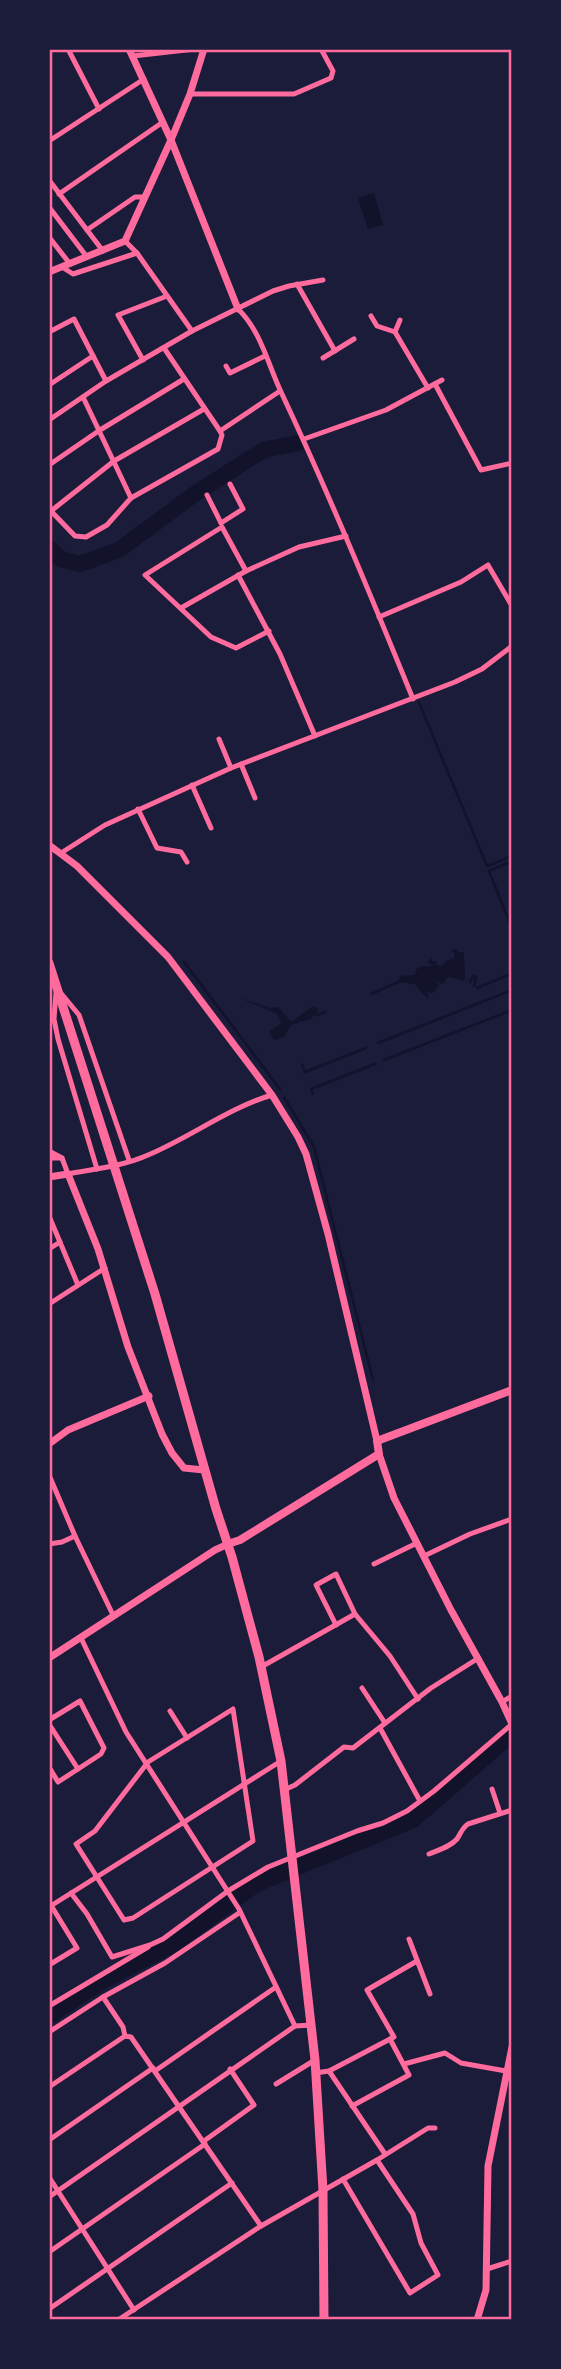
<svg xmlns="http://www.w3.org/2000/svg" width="561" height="2369" font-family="'PT Serif',serif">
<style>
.water{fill:#12122b}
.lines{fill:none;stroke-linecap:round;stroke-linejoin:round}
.stream{stroke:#12122b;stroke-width:2.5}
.river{stroke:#12122b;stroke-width:16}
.minor{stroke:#ff6b9d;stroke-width:5}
.tertiary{stroke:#ff6b9d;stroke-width:7}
.secondary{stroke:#ff6b9d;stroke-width:8}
.primary{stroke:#ff6b9d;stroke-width:9}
.neatline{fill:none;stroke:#ff6b9d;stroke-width:2.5}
</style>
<rect width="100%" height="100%" fill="#1b1b3a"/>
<g class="water">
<path d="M374,193L383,225L368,229L358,198Z"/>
<path d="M455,949L460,953L464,952C463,962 467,971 464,981L448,977L443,984L437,982L439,986L432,993L427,992L429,999C425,996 418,989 415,984L398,982L400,976L414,975L418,967L433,966L428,962L431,957L432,961H437L436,965L442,966L446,961L454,958L455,955L452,950Z"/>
<path d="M240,998L270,1008L278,1007L291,1022L312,1007L318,1008V1011L310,1019L291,1025L284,1037L274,1040L269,1032L281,1023L278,1014Z"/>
</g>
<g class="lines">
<g class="stream">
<path d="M419,702L446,768"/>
<path d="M447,770L487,866L512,856"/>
<path d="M512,861L489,871L512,928"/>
<path d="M184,962L280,1089"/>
<path d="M470,982L473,976L476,977L474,986"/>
<path d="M477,988L511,974"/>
<path d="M371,994L398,982"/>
<path d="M316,1015L326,1012"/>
<path d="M378,1043L512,990"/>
<path d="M384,1060L512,1010"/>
<path d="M302,1065L305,1072L366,1048"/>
<path d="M313,1094L311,1089L375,1064"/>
<path d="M284,1097L314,1147L373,1380"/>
</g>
<g class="river">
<path d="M49,548L61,559L80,564L119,550L196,493L257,454L267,449L299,443"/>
<path d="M49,2016L103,1981L174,1944L256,1884L413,1820L512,1734"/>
</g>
<g class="minor">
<path d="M68,49L99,109"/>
<path d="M133,56L195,49"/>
<path d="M190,94H294L331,78L333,71L321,49"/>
<path d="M49,141L144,79"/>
<path d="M49,180L103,251"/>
<path d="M59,194L163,122"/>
<path d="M49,207L87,257"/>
<path d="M87,230L135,197H145"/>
<path d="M49,237L70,264"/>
<path d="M125,241L137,253L192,331"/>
<path d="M62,267L73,274L137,253"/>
<path d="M297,284L335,351"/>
<path d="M238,309C261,331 268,365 282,394C329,494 371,596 413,699"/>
<path d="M371,316L377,326L395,332L428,388"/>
<path d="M49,332L74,319L106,381"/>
<path d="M395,332L400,320"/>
<path d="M323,358L354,339"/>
<path d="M143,360L118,315L167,296"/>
<path d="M226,366L230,373L265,356"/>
<path d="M435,384L481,470L512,463"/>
<path d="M49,385L93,356"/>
<path d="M83,397L131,498"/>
<path d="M49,420L106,381L192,331L273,291L289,286L323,280"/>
<path d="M220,431L280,391"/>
<path d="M304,439L386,410L442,380"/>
<path d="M49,465L100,430L184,379"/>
<path d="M207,495L221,523"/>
<path d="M49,509L75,536L86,537L107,525L131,498L218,449L222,435L220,431L164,348"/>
<path d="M51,511L114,461L204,409"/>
<path d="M221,523L243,509L230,484"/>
<path d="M246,571L222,527L145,575L211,637L236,648L269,631"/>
<path d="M238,575L280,654L315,736"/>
<path d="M181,608L246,571L299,547L346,536"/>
<path d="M379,617L461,582L488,565L512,606"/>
<path d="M219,739L231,768"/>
<path d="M241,764L255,798"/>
<path d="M192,785L211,828"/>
<path d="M138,809L157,848L181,852L187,862"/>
<path d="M61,853L105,825L231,768L455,682L482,669L512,646"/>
<path d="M60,992L79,1015L129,1160"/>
<path d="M56,993L54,1019L58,1039L97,1169"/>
<path d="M49,1151L62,1158L68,1174C94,1169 124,1166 148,1155C191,1137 228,1108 272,1095"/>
<path d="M49,1158H62"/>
<path d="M49,1216L78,1285"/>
<path d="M49,1249L60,1242"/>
<path d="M49,1304L105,1268"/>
<path d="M49,1475L75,1536L113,1615"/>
<path d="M49,1544L62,1542L75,1536"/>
<path d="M424,1556L470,1534L512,1519"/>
<path d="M374,1564L417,1543"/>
<path d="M336,1625L316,1585L336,1574L355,1614L390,1656L418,1699"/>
<path d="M81,1638L126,1732L239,1909L295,2026L312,2025"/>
<path d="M261,1667L355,1614"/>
<path d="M362,1688L385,1723"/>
<path d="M502,1702L512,1696"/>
<path d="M233,1709L253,1841L133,1918L124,1920L76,1844L95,1831L148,1762Z"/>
<path d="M170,1711L187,1738"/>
<path d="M49,1720L80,1701L104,1748L101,1754L58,1782L49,1767"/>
<path d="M49,1724L78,1769"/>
<path d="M380,1728L420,1801"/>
<path d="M492,1789L500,1813"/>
<path d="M284,1790L295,1785L344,1747L353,1748L431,1688L477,1659"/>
<path d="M429,1854C439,1850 450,1847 457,1839C461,1833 462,1828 468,1824L512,1810"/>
<path d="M71,1893L87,1914L112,1957L150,1945L163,1939L228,1891L268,1867L357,1831L383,1823L407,1811L434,1791L512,1724"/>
<path d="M49,1902L77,1948L49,1965"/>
<path d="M49,1907L281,1761"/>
<path d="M409,1939L430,1994"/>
<path d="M103,1997L123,2027L125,2036L131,2037L261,2226"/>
<path d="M49,2006L148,1947"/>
<path d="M49,2032L103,1997L165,1963L239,1913"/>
<path d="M404,2064L445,2053L461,2063L506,2071"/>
<path d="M155,2071L276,1987"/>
<path d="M329,2071L385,2154"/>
<path d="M315,2073L329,2071L394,2037L367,1990L417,1961"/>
<path d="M276,2084L315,2060"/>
<path d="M49,2087L125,2036"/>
<path d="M352,2106L409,2075L390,2039"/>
<path d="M49,2140L153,2068"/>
<path d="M204,2141L254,2105L230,2069"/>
<path d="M49,2177L134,2310"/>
<path d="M343,2179L410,2293L438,2275L421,2243L413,2214L377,2160"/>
<path d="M49,2197L295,2026"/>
<path d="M49,2252L205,2144"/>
<path d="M487,2269L512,2261"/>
<path d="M49,2309L232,2183"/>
<path d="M118,2320L261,2226L377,2160L428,2128H435"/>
</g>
<g class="tertiary">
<path d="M129,49L171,140L238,309"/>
<path d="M49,272L125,241L171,140L190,94L204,49"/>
<path d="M49,845L77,866L168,957L272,1095L298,1137L306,1154L328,1234L377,1441"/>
<path d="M49,1177L68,1174L98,1249L128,1347L162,1434L172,1453L184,1468L204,1470"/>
<path d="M49,1444L68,1430L149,1396"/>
<path d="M379,1454L394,1498L451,1610L502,1702L512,1724"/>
<path d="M49,1658L215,1550L228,1544"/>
<path d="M477,2320L486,2290L488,2166L512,2047"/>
</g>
<path class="secondary" d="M228,1544L240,1540L379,1454L377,1441L512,1390"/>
<path class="primary" d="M49,963L155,1294L216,1509L232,1557L259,1657L281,1761L315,2060L323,2190L324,2320"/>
</g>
<rect width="561" height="2369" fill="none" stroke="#1b1b3a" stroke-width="102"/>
<rect x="51" y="51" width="459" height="2267" class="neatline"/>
</svg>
